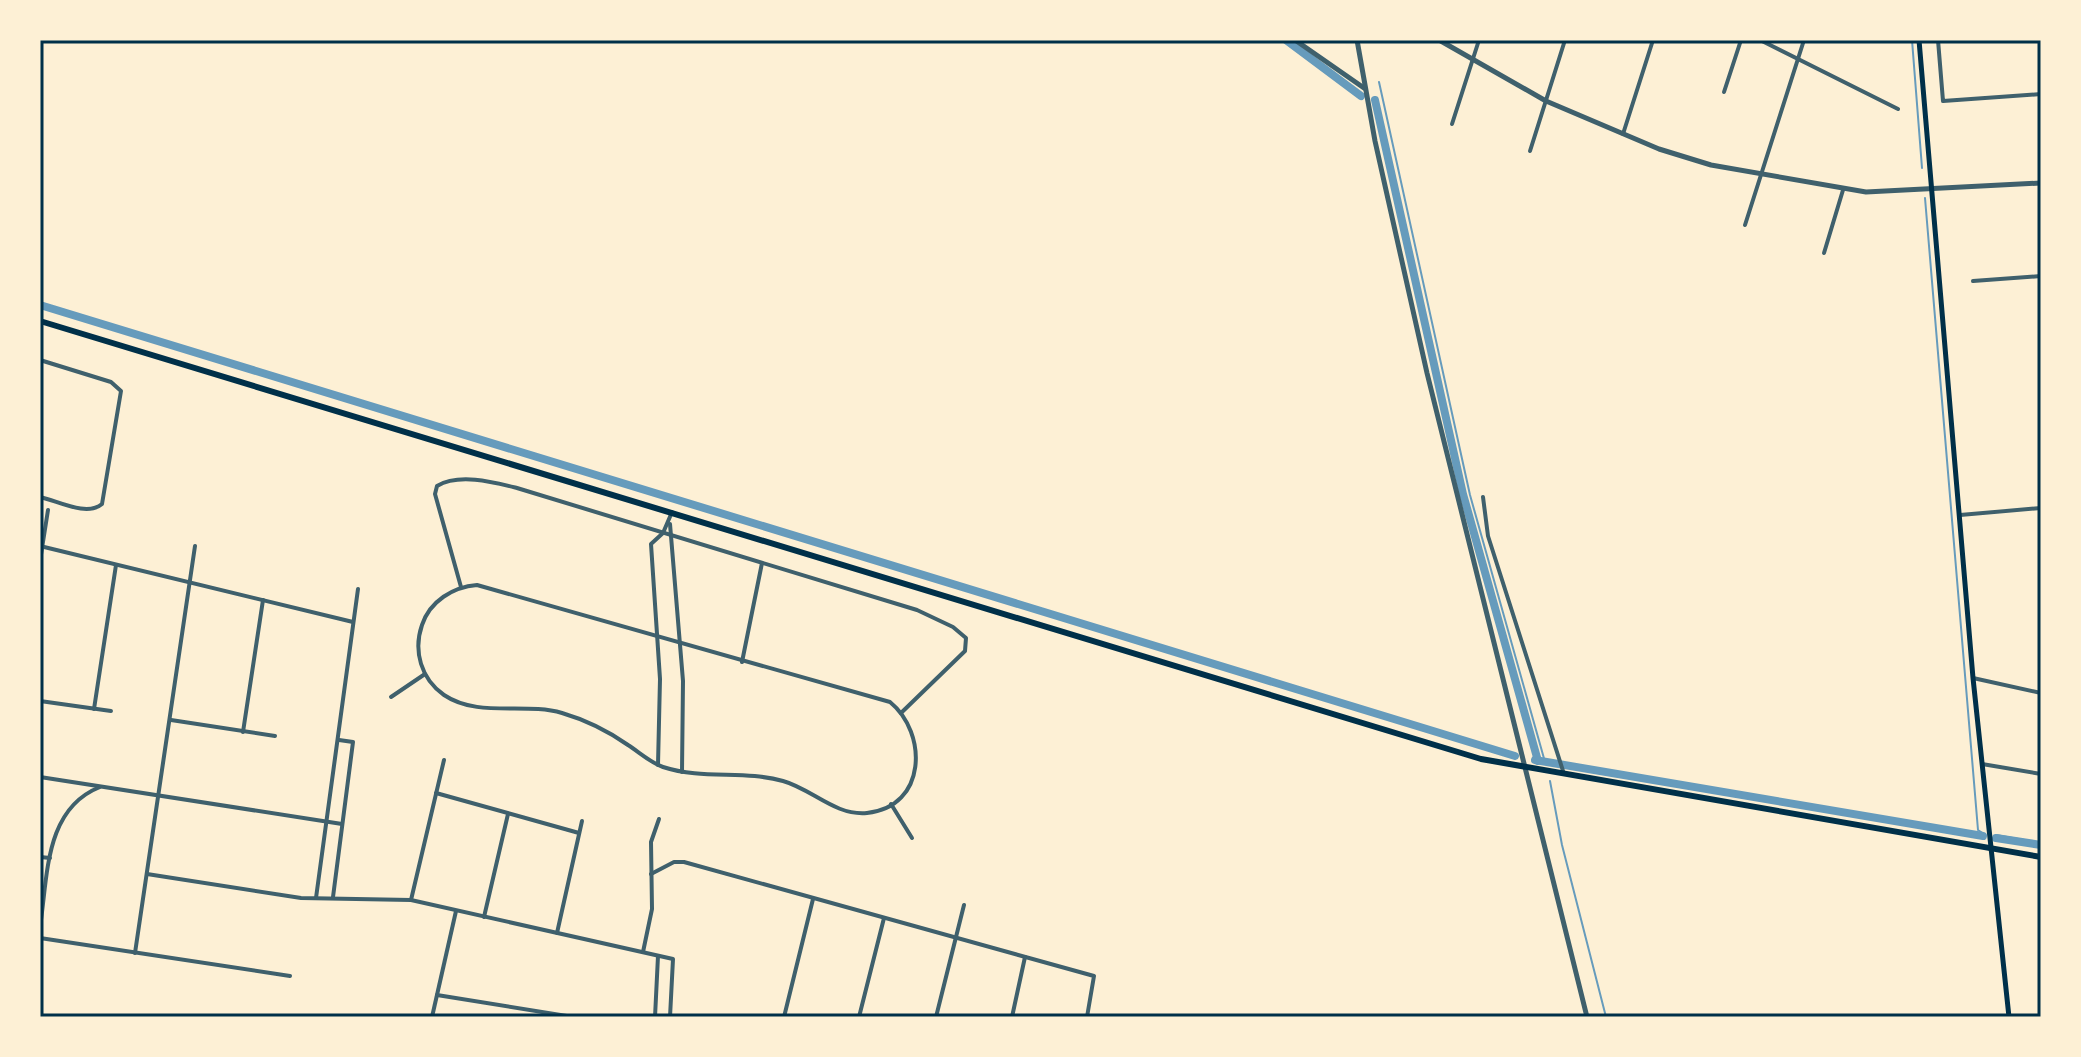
<svg xmlns="http://www.w3.org/2000/svg" width="2081" height="1057" font-family="'Noto Serif',serif">
<style>
.lines{fill:none;stroke-linecap:round;stroke-linejoin:round}
.stream{stroke:#669bbc;stroke-width:2}
.canal{stroke:#669bbc;stroke-width:8}
.minor{stroke:#3f606c;stroke-width:4}
.tertiary{stroke:#3f606c;stroke-width:5}
.secondary{stroke:#003049;stroke-width:5}
.primary{stroke:#003049;stroke-width:6}
.neatline{fill:none;stroke:#003049;stroke-width:3}
</style>
<rect width="100%" height="100%" fill="#fdf0d5"/>
<g class="lines">
<g class="stream">
<path d="M1912,40L1922,168"/>
<path d="M1379,82L1470,495L1545,762"/>
<path d="M1925,198L1978,830L1984,834"/>
<path d="M1550,781L1562,845L1606,1017"/>
<path d="M1996,835L2041,843"/>
</g>
<g class="canal">
<path d="M1286,40L1361,96"/>
<path d="M1375,100L1463,494L1538,761"/>
<path d="M40,305L1515,756"/>
<path d="M1535,760L1983,836"/>
<path d="M1996,838L2041,845"/>
</g>
<g class="minor">
<path d="M1760,40L1898,109"/>
<path d="M1938,40L1943,101L2041,94"/>
<path d="M1724,92L1741,40"/>
<path d="M1452,124L1479,40"/>
<path d="M1623,134L1653,40"/>
<path d="M1530,151L1565,40"/>
<path d="M1745,225L1804,40"/>
<path d="M1824,253L1843,190"/>
<path d="M1973,281L2041,276"/>
<path d="M40,360L111,382L121,391L102,504C87,517 58,501 40,497"/>
<path d="M1483,497L1488,536L1564,774"/>
<path d="M1960,515L2041,508"/>
<path d="M670,524L683,681L682,772"/>
<path d="M40,546L353,622"/>
<path d="M40,561L48,510"/>
<path d="M477,585L890,702C928,733 927,807 867,813C835,816 812,789 783,781C744,770 703,780 663,767C651,763 639,752 628,745C608,731 586,720 562,713C525,702 478,718 444,695C421,679 413,651 422,625C430,601 453,587 477,585Z"/>
<path d="M461,587L435,494L437,486C459,473 493,482 517,488L917,610L953,627L966,638L965,651L901,713"/>
<path d="M742,662L762,563"/>
<path d="M1973,678L2041,693"/>
<path d="M391,697L425,674"/>
<path d="M40,701L111,711"/>
<path d="M94,709L116,565"/>
<path d="M171,720L275,736"/>
<path d="M243,732L263,600"/>
<path d="M1982,764L2041,774"/>
<path d="M658,765L660,679L651,544L663,533L672,512"/>
<path d="M40,777L342,824"/>
<path d="M436,793L579,833"/>
<path d="M891,804L912,838"/>
<path d="M40,857L50,858"/>
<path d="M147,874L301,898L411,900L673,959L670,1017"/>
<path d="M651,874L674,862H684L1094,976L1087,1017"/>
<path d="M333,897L353,742L339,740"/>
<path d="M316,898L358,589"/>
<path d="M411,900L444,760"/>
<path d="M484,917L508,814"/>
<path d="M40,927C48,877 44,809 100,787"/>
<path d="M557,933L582,821"/>
<path d="M40,938L290,976"/>
<path d="M643,952L652,909L651,842L659,819"/>
<path d="M135,953L195,546"/>
<path d="M437,995L573,1017"/>
<path d="M432,1017L456,911"/>
<path d="M655,1017L658,956"/>
<path d="M784,1017L813,899"/>
<path d="M859,1017L884,918"/>
<path d="M936,1017L964,905"/>
<path d="M1012,1017L1025,957"/>
</g>
<g class="tertiary">
<path d="M1295,40L1364,88"/>
<path d="M1357,40L1375,141L1427,373L1587,1017"/>
<path d="M1439,40L1546,101L1659,149L1711,165L1866,192L2041,183"/>
</g>
<path class="secondary" d="M1919,40L1973,678L2009,1017"/>
<path class="primary" d="M40,321L1481,759L2041,857"/>
</g>
<rect width="2081" height="1057" fill="none" stroke="#fdf0d5" stroke-width="84"/>
<rect x="42" y="42" width="1997" height="973" class="neatline"/>
</svg>
